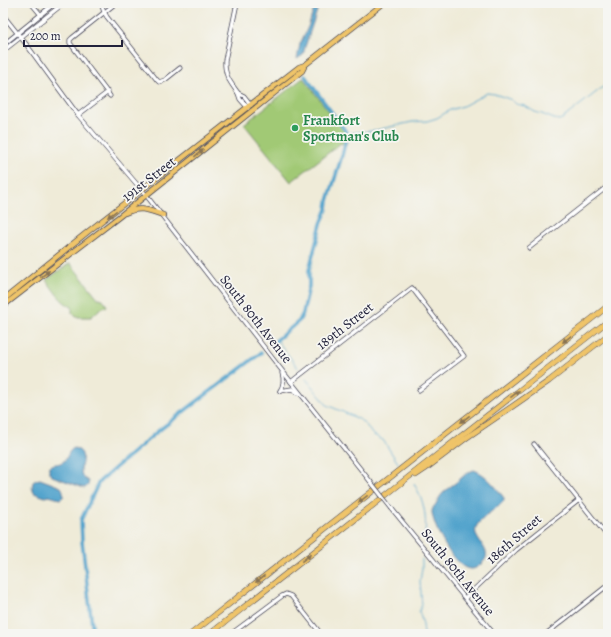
<svg xmlns="http://www.w3.org/2000/svg" width="611" height="637" font-family="Alegreya,serif">
<style>
.green{fill:#a1c974;stroke:#627658}
.water{fill:#51a3cc;stroke:#3a6284}
.lines{fill:none;stroke-linecap:round;stroke-linejoin:round}
.stream{stroke:#51a3cc;stroke-width:1}
.canal{stroke:#51a3cc;stroke-width:3.5}
.minor-casing{stroke:#414053;stroke-width:5}
.major-casing{stroke:#414053;stroke-width:6}
.highway-casing{stroke:#414053;stroke-width:6}
.minor{stroke:#fff;stroke-width:3.5}
.major{stroke:#efc469;stroke-width:4.5}
.highway{stroke:#efc469;stroke-width:5}
.minor-bridge-casing{stroke:#414053;stroke-width:5;stroke-linecap:butt}
.minor-bridge{stroke:#fff;stroke-width:3.5}
.oneway{fill:#887352}
.leisure-dot{fill:#2e9e5b;stroke:#f6f6f2;stroke-width:1.5}
.labels{text-anchor:middle;dominant-baseline:central;stroke-width:3.5;stroke-linejoin:round;paint-order:stroke}
.leisure-label{font-size:14px;font-weight:bold;fill:#27864d;stroke:#f6f6f2;text-anchor:start}
.street-label{font-size:14px;fill:#22223b;stroke:#f6f6f2}
</style>
<rect width="100%" height="100%" fill="#f6f6f2"/>
<filter id="ink" filterUnits="userSpaceOnUse"><feTurbulence type="fractalNoise" baseFrequency=".025" numOctaves="2"/><feDisplacementMap in="SourceGraphic" scale="8" xChannelSelector="R" yChannelSelector="G"/><feConvolveMatrix kernelMatrix="1 2 1 2 8 2 1 2 1" color-interpolation-filters="sRGB"/></filter>
<filter id="wash" filterUnits="userSpaceOnUse"><feTurbulence type="fractalNoise" baseFrequency=".012" numOctaves="4" result="noise"/><feDisplacementMap in="SourceGraphic" scale="16" xChannelSelector="R" yChannelSelector="G"/><feGaussianBlur stdDeviation="0.9" result="paint"/><feColorMatrix in="noise" values="0 0 0 0 0 0 0 0 0 0 0 0 0 0 0 0 0 1.4 0 .05"/><feComposite in="paint" operator="in"/></filter>
<g filter="url(#wash)">
<rect width="100%" height="100%" fill="#efebd8"/>
<g class="green">
<path d="M303,78L345,132L348,138L346,145L341,143L291,182L244,124Z"/>
<path d="M70,263L98,298L103,299L107,306L99,310L91,317H78L72,313V307C60,302 54,290 46,280Z"/>
</g>
<g class="water">
<path d="M316,3H320L318,8L305,47L303,55L297,59L300,44L308,27Z"/>
<path d="M74,448C91,453 76,467 83,477C83,478 88,481 88,481C89,485 88,486 84,488L52,476L49,473V467C53,463 59,465 64,461C69,456 67,452 74,448Z"/>
<path d="M474,470C486,474 496,487 504,498V501C498,507 477,521 476,528C472,542 498,551 480,565C478,567 474,569 472,569C455,571 433,527 432,512C432,509 434,506 436,504C440,495 445,490 454,484C461,479 465,473 474,470Z"/>
<path d="M40,479L61,487C63,490 64,493 63,497L60,499L56,498L49,496L45,497L34,493L32,488L33,482L36,480Z"/>
</g>
<g class="lines">
<g class="stream">
<path d="M347,133L372,131L412,122L427,121L437,118L450,110L463,106L487,93L495,94L512,100L516,104L525,106L535,112L542,114L554,119L559,120L562,119L608,83"/>
<path d="M277,340L298,368"/>
<path d="M306,379L327,405L359,419L366,425L372,434L383,440L398,463"/>
<path d="M414,484C424,499 427,517 425,535"/>
<path d="M422,559V569L420,581L422,605L419,611L423,624L424,634"/>
</g>
<g class="canal">
<path d="M273,343L299,321L303,313L309,286V270L321,224L327,209L328,201L343,152L347,133L305,76"/>
<path d="M93,634L82,541L81,520L98,484L100,481L158,431L261,353"/>
</g>
</g>
</g>
<g filter="url(#ink)">
<g class="lines">
<defs>
<g id="minor">
<path d="M31,3L41,15"/>
<path d="M101,3L104,12L107,17L157,80L159,82L165,80L180,68"/>
<path d="M237,3L225,60C224,75 230,82 238,93"/>
<path d="M3,15L26,44L78,115L146,195L280,368L370,481"/>
<path d="M3,45L55,3"/>
<path d="M3,51L64,3"/>
<path d="M110,96L70,43V40L72,38L116,3"/>
<path d="M248,108L240,99L238,93L244,96L251,105"/>
<path d="M78,115L108,92"/>
<path d="M529,248L608,186"/>
<path d="M291,382L412,288L464,356L419,390"/>
<path d="M280,391L292,389L298,393"/>
<path d="M280,391C284,385 284,379 282,373"/>
<path d="M534,444L608,537"/>
<path d="M392,509L494,634"/>
<path d="M465,598L516,550L579,500"/>
<path d="M231,634L282,596L286,594L291,596L321,634"/>
<path d="M546,634L608,585"/>
</g>
<g id="major">
<path d="M125,213C140,206 148,210 163,215"/>
<path d="M3,300L90,230L299,67L305,65"/>
<path d="M3,306L120,216L302,71L305,65L384,3"/>
</g>
<g id="highway">
<path d="M416,475L425,469L466,438L513,406L549,381L608,335"/>
<path d="M191,634L608,306"/>
<path d="M210,634L396,487L608,321"/>
</g>
</defs>
<use href="#minor" class="minor-casing"/>
<use href="#major" class="major-casing"/>
<use href="#highway" class="highway-casing"/>
<use href="#minor" class="minor"/>
<use href="#major" class="major"/>
<use href="#highway" class="highway"/>
<defs>
<path id="minor-bridge" d="M370,481L392,509"/>
</defs>
<use href="#minor-bridge" class="minor-bridge-casing"/>
<use href="#minor-bridge" class="minor-bridge"/>
</g>
<defs><path id="oneway-solid" d="M-6-.8H1V-3.2L6.5 0L1 3.2V.8H-6Z"/></defs>
<g class="oneway">
<use href="#oneway-solid" transform="translate(199 153) rotate(-39)"/>
<use href="#oneway-solid" transform="translate(112 214) rotate(143)"/>
<use href="#oneway-solid" transform="translate(45 274) rotate(-37)"/>
<use href="#oneway-solid" transform="translate(567 339) rotate(142)"/>
<use href="#oneway-solid" transform="translate(515 394) rotate(-38)"/>
<use href="#oneway-solid" transform="translate(465 419) rotate(142)"/>
<use href="#oneway-solid" transform="translate(363 499) rotate(142)"/>
<use href="#oneway-solid" transform="translate(306 558) rotate(-38)"/>
<use href="#oneway-solid" transform="translate(260 579) rotate(142)"/>
</g>
</g>
<circle class="leisure-dot" cx="295" cy="128" r="4"/>
<g class="labels">
<g class="leisure-label">
<text x="303" y="120">Frankfort<tspan x="303" dy="16">Sportman's Club</tspan></text>
</g>
<g class="street-label">
<text transform="translate(149 179) rotate(-38)">191st Street</text>
<text transform="translate(256 319) rotate(52)">South 80th Avenue</text>
<text transform="translate(345 326) rotate(-38)">189th Street</text>
<text transform="translate(514 539) rotate(-41)">186th Street</text>
<text transform="translate(458 572) rotate(51)">South 80th Avenue</text>
</g>
</g>
<rect width="611" height="637" fill="none" stroke="#f6f6f2" stroke-width="16"/>
<path d="M24 40v6h98v-6" fill="none" stroke="#22223b" stroke-width="2"/>
<text x="30" y="40" font-size="12" fill="#22223b" stroke="#f6f6f2" stroke-width="3" paint-order="stroke">200 m</text>
</svg>
